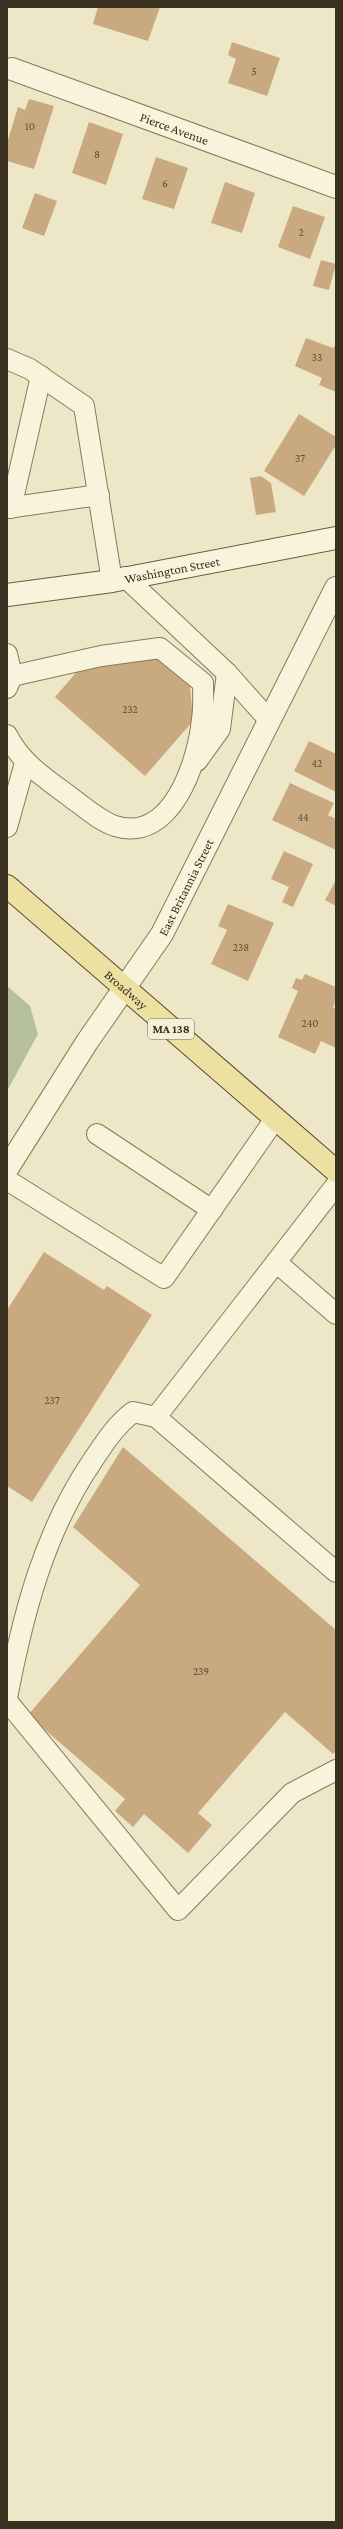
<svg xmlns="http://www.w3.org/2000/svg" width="343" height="2529" font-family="'Crimson Pro',serif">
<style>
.cemetery{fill:#b6c09a}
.building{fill:#c9a97f}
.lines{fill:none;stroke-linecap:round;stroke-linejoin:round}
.lane-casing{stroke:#887a5d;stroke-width:22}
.street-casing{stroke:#887a5d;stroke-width:24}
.secondary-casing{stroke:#6a5b40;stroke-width:24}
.primary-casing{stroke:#564831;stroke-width:24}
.lane{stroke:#f8f3db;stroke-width:20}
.street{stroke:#f8f3db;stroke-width:22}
.secondary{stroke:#f8f3db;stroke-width:22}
.primary{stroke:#ede1a2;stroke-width:22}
.labels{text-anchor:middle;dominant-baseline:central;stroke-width:3;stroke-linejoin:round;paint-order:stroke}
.number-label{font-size:11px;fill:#5d4e38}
.shield{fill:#f4f0d7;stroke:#716a57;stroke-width:1}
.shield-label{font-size:12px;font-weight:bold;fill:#393020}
.street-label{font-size:13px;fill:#393020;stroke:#f4f0d7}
</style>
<rect width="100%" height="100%" fill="#ede7c8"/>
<path class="cemetery" d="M7,986L30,1006L38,1034L7,1091Z"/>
<g class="building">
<path d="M98,7H160L148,41L93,24Z"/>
<path d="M232,42L280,58L267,96L228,83L236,59L228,55Z"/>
<path d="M29,99L54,106L34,169L7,161V143L18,107L25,110Z"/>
<path d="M89,122L123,134L106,185L72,173Z"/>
<path d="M156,157L188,168L174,209L142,199Z"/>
<path d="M225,182L255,193L242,233L211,223Z"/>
<path d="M35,193L57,201L44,236L22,228Z"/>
<path d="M293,206L325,217L310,259L278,247Z"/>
<path d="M321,260L336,264L329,290L313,286Z"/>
<path d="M306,338L333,348L336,344V392L319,385L322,378L295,366Z"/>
<path d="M299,414L336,437V445L304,496L264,471Z"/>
<path d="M261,476L271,483L276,512L256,515L250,478Z"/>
<path d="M154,655L190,685L193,721L145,776L55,697L81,667Z"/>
<path d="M309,741L336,754V792L294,771Z"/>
<path d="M290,783L334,803L328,815L336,819V850L272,820Z"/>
<path d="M284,851L313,864L293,907L282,902L289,887L271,879Z"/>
<path d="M336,880V906L325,900Z"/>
<path d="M228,904L274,923L248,981L211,964L227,930L218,926Z"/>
<path d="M305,974L336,987V1000L333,1008L336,1009V1048L321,1041L315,1054L278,1037L298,991L292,988L296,978L302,980Z"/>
<path d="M44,1252L104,1290L107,1286L152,1315L32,1502L7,1486V1310Z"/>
<path d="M123,1447L336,1630V1751L333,1754L285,1712L198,1813L212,1825L188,1853L144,1814L133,1827L115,1811L125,1799L28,1715L140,1585L73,1527Z"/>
</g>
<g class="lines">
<defs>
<g id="lane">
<path d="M7,359L30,369L84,406L112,581"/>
<path d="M7,508L99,495"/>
<path d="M11,508L41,376"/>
<path d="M125,577L227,673L269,720"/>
<path d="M7,654L12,676L7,688"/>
<path d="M7,735C21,763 45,778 69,796C83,806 98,820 115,826C172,844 198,761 202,719C204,707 203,695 203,683L160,648L101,656L12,676"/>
<path d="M197,761L220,729L227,673"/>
<path d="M7,827L25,763"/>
<path d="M97,1134L212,1210"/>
<path d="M7,1180L164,1278L275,1119"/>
<path d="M336,1185L156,1417L336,1572"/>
<path d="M276,1262L336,1314"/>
<path d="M7,1698C23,1614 44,1532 93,1460C106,1441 115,1426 133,1412L156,1417"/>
<path d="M7,1701L178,1910L292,1793L336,1770"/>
</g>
<g id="street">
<path id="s1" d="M12,69L336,187"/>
<path id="s2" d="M7,1169L87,1042L162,934L336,588"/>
</g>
<g id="secondary">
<path id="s3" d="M7,595L112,581L336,538"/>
</g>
<g id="primary">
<path id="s4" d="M7,886L336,1171"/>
</g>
</defs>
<use href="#lane" class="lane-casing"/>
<use href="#street" class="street-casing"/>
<use href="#secondary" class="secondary-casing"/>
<use href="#primary" class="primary-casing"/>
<use href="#lane" class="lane"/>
<use href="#street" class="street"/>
<use href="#secondary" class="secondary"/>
<use href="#primary" class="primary"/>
</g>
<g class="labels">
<g class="number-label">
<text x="254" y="71">5</text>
<text x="30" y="126">10</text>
<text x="97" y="154">8</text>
<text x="165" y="183">6</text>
<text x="301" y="232">2</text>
<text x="317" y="357">33</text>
<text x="300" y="458">37</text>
<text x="130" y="709">232</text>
<text x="317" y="763">42</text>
<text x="303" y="817">44</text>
<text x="241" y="947">238</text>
<text x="310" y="1023">240</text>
<text x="52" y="1400">237</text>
<text x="201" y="1671">239</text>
</g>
<rect class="shield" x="148" y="1019" width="46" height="20" rx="3"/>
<g class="shield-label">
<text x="171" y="1029">MA 138</text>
</g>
<g class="street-label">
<text stroke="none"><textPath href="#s1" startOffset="173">Pierce Avenue</textPath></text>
<text stroke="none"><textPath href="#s3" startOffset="167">Washington Street</textPath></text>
<text stroke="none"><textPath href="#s2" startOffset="334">East Britannia Street</textPath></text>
<text stroke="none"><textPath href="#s4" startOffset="158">Broadway</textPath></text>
</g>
</g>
<rect width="343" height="2529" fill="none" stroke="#393020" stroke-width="16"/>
</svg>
